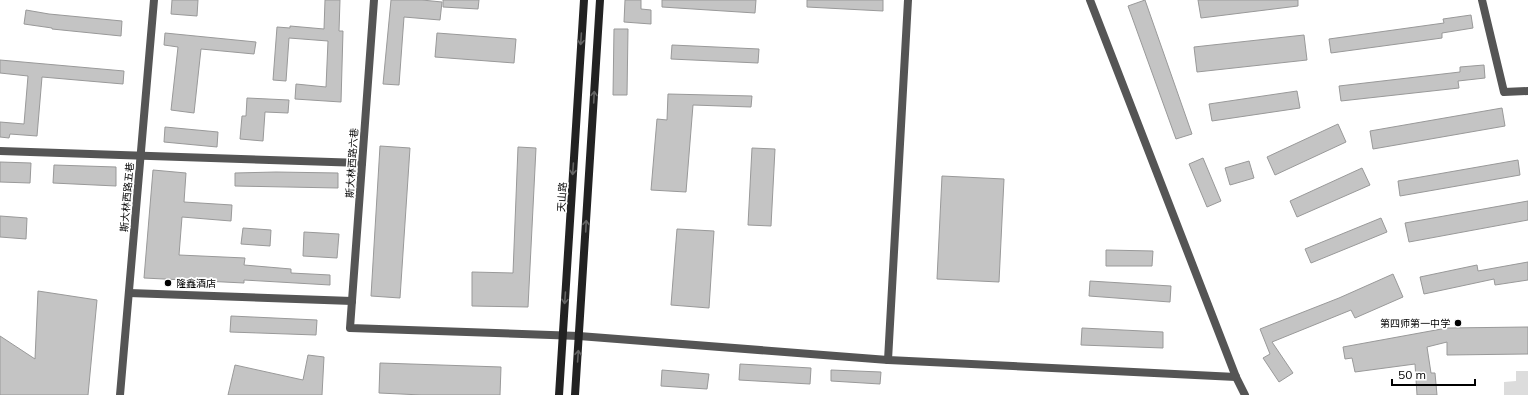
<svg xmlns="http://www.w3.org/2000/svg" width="1528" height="395" font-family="Mulish,'Noto Sans SC',sans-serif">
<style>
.green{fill:#dcdcdc}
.building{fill:#c4c4c4;stroke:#999}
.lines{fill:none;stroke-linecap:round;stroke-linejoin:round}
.street{stroke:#555;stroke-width:8}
.secondary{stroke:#222;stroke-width:8}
.oneway{stroke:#646464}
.poi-dot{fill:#000;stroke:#fff;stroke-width:1.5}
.labels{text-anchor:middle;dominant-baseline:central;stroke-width:3.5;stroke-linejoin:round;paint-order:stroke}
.street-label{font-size:10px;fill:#000;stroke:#fff}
.poi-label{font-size:10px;fill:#000;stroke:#fff;text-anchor:start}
</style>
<rect width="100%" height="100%" fill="#fff"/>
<path class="green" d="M1516,371H1528V395H1504V382L1516,381Z"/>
<g class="building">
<path d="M172,0H198L197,16L171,14Z"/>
<path d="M325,0H340L339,31H343L341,102L295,99L296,84L326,87L328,41L289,38L286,81L273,80L277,27L290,28V26L324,29Z"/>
<path d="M391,0H422L442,2L440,20L404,17L399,85L383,84Z"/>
<path d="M443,0H479L478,9L443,7Z"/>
<path d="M625,0H641V9L651,10V24L624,22Z"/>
<path d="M662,0H756L755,13L662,7Z"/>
<path d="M807,0H883V11L807,7Z"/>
<path d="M1145,0L1192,134L1176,139L1128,6Z"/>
<path d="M1198,0H1298V6L1201,18Z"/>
<path d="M26,10L49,14L122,21L121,36L52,29V28L24,24Z"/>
<path d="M1471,15L1473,28L1442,33V38L1331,53L1329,39L1444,23L1443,19Z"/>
<path d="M614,29H628L627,95H613Z"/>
<path d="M165,33L256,42L254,54L201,49L194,113L171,110L178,47L164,45Z"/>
<path d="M437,33L516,39L514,63L435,57Z"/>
<path d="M1304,35L1307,60L1197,72L1194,47Z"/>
<path d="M672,45L759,49L758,63L671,59Z"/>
<path d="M0,60L124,71L123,84L42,77L37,136L10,134L9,138L0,137V122L24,124L28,76L0,73Z"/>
<path d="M1484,65L1485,78L1458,81L1459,88L1341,101L1339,86L1460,72V67Z"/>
<path d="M1297,91L1300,108L1212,121L1209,104Z"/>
<path d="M668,94L752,96L751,107L693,105L686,192L651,190L657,119L667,120Z"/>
<path d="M247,98L289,100L288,113L265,112L263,141L240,139L242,116H246Z"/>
<path d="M1502,108L1505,126L1373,149L1370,131Z"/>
<path d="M1338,124L1346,142L1275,175L1267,157Z"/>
<path d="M165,127L218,132L217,147L164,142Z"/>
<path d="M380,146L410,148L400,298L371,296Z"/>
<path d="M518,147L536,148L528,307L472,306V272L513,273Z"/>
<path d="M752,148L775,149L771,226L748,225Z"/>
<path d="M1203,158L1221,201L1207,207L1189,164Z"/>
<path d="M1518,160L1520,175L1400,196L1398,181Z"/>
<path d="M1249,161L1254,178L1230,185L1225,168Z"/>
<path d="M0,162L31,163L30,183L0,182Z"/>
<path d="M54,165L116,167V186L53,183Z"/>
<path d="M1362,168L1370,185L1297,217L1290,201Z"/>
<path d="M153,170L186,173L184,202L232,205L231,221L182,217L179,255L245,258L244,265L291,269V273L330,275V285L244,280V283L144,278Z"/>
<path d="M276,172L338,173V188L235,186V173Z"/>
<path d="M942,176L1004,179L999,282L937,279Z"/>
<path d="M1528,201V220L1409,242L1405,223Z"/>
<path d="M0,216L27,218L26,239L0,237Z"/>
<path d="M1381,218L1387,232L1311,263L1305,249Z"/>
<path d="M243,228L271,230L270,246L241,244Z"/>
<path d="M677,229L714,231L709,308L671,305Z"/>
<path d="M304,232L339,234L337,258L303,256Z"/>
<path d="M1106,250L1153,251L1152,266H1106Z"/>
<path d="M1528,262V280L1495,285L1494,279L1424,294L1420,277L1477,265L1478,271Z"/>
<path d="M1393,274L1403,297L1355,318L1351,310L1272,342L1293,373L1279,382L1263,358L1270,354L1260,329L1339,298Z"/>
<path d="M1090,281L1171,286L1170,302L1089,296Z"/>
<path d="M38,291L97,300L88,395H0V336L35,359Z"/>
<path d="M231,316L317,320L316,335L230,332Z"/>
<path d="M1528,327V354L1447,355V342L1427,347L1431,373H1435L1437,395H1417L1415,364L1355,372L1352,358L1345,359L1343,347L1447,328Z"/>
<path d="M1082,328L1163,332V348L1081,345Z"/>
<path d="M308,355L324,357L322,395H228L235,365L303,380Z"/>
<path d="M380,363L501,367L500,395H422L379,393Z"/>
<path d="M740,364L811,368L810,384L739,380Z"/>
<path d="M662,370L709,374L707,389L661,386Z"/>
<path d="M831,370L881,372L880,384L831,381Z"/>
</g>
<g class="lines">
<g class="street">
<path d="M374,0L350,328L579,336L888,360L1236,377"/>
<path d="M1090,0L1236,377L1245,395"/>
<path d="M1482,0L1504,92L1528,91"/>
<path d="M0,151L362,163"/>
<path d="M129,293L352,301"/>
<path d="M888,360L908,0"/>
<path d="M120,395L154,0"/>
</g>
<g class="secondary">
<path d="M559,395L584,0"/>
<path d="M575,395L600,0"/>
</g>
</g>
<defs><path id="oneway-shaft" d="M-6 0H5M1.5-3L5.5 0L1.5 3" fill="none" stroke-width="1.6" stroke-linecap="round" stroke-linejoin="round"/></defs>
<g class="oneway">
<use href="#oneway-shaft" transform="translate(581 39) rotate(94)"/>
<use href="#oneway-shaft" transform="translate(594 97) rotate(-87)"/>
<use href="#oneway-shaft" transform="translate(573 169) rotate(94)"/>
<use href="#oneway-shaft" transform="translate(586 226) rotate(-87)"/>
<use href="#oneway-shaft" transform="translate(565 298) rotate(94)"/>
<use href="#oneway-shaft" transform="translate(578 356) rotate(-86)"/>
</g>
<g class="poi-dot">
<circle cx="168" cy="283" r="4"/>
<circle cx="1458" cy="323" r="4"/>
</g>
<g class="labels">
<g class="street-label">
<text transform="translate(352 163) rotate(-86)">斯大林西路六巷</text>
<text transform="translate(127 197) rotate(-85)">斯大林西路五巷</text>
<text transform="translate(562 197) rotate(-86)">天山路</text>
</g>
<g class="poi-label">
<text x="176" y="283">隆鑫酒店</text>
<text x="1450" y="323" text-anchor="end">第四师第一中学</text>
</g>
</g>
<path d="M1392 379v6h83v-6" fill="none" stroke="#000000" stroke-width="2"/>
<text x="1398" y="379" font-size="12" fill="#000000" stroke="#ffffff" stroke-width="3" paint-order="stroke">50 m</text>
</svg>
